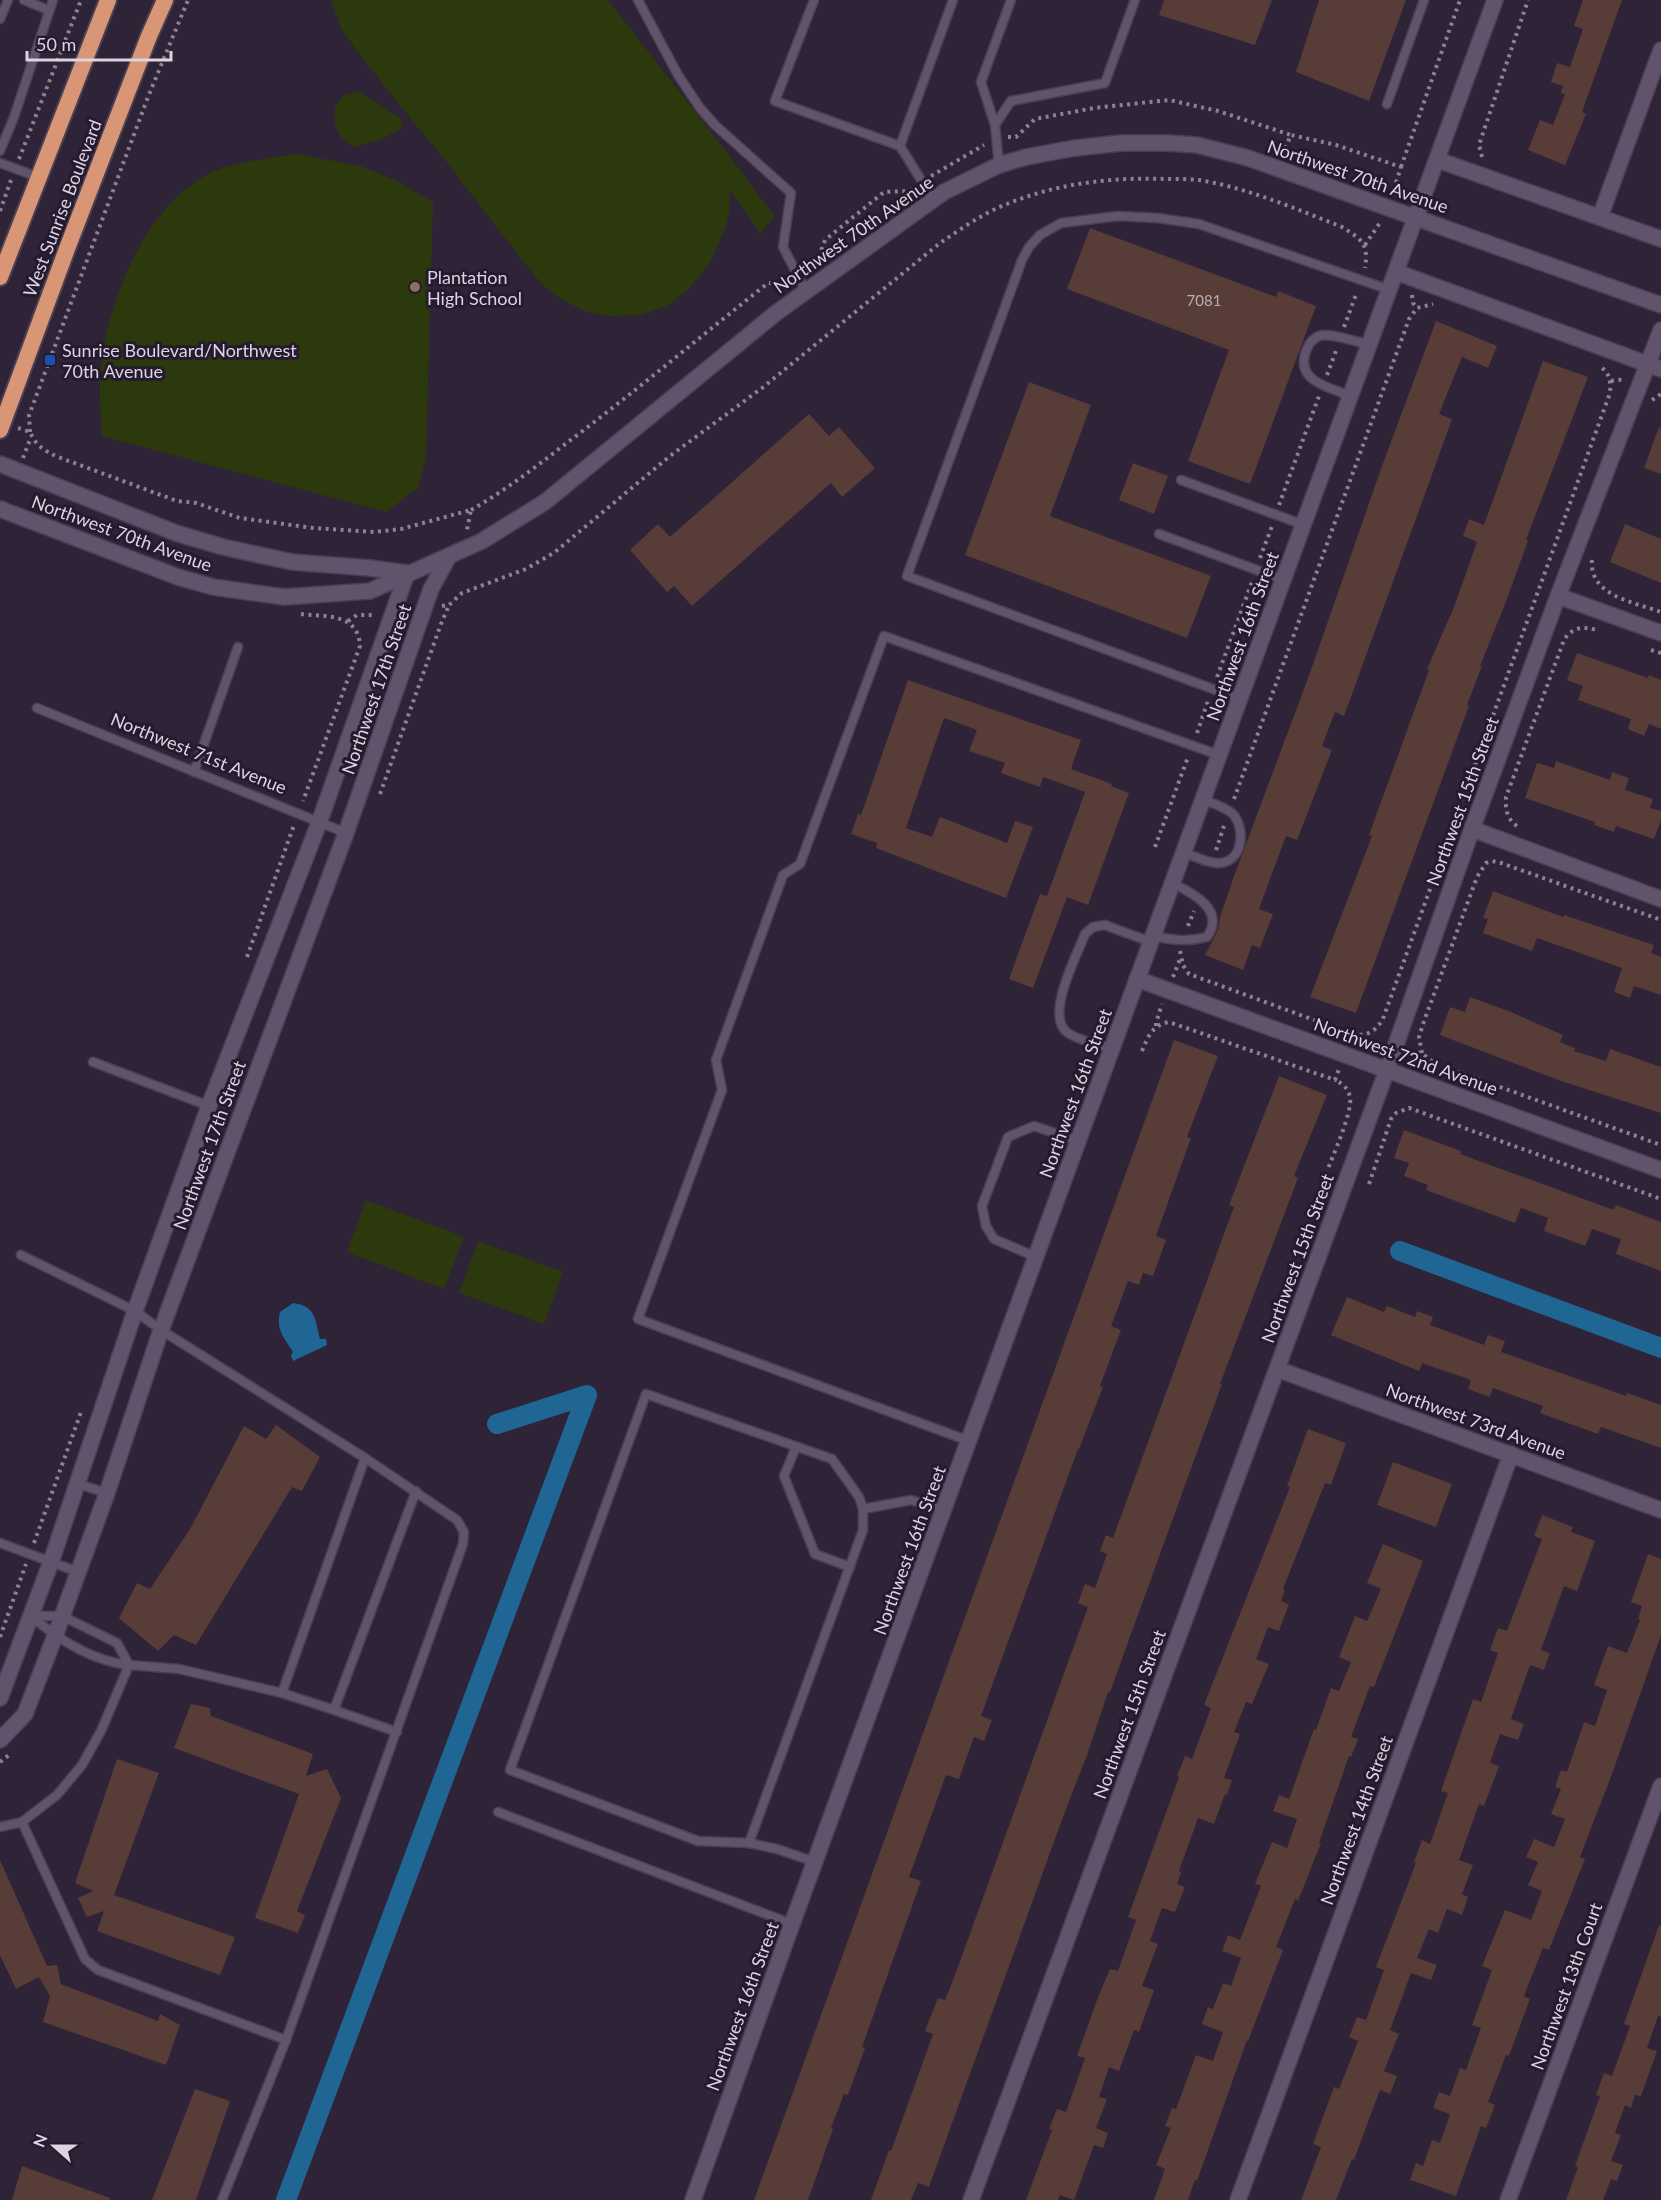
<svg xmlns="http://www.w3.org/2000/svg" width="1661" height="2200" font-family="Lato,sans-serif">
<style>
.green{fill:#2b390c}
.water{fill:#1f6695}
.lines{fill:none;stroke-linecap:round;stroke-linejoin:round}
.canal{stroke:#1f6695;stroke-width:20}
.building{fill:#573c37}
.service-casing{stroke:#4a4052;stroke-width:11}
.minor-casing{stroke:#4a4052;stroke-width:18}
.tertiary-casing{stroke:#4a4052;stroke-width:18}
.trunk-casing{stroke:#4a4052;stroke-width:20}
.path{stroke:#8c8293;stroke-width:4;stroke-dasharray:3 4.5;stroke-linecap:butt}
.service{stroke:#61536b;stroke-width:8}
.minor{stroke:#61536b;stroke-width:15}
.tertiary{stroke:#61536b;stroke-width:15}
.trunk{stroke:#d99676;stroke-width:16}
.education-dot{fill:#8d6e63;stroke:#261a2e;stroke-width:2}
.transit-dot{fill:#1a4fb4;stroke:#261a2e;stroke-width:2}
.labels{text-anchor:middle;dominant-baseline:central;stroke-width:6;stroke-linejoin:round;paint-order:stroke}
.number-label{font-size:15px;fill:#bbaeb7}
.street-label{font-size:18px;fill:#dcd4e2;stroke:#261a2e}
.poi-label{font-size:18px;fill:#dcd4e2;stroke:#261a2e;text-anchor:start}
</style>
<rect width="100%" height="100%" fill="#2f2338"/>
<g class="green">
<path d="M331,0H608L725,150L775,217L760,233L729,188L730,205L727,223L711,261L689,289L667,306L641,315L608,316L584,311L556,296L541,283L522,260L442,156L420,130L362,58L341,28Z"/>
<path d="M360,92L399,117L402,122V127C389,138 371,142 356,147C335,142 325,107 345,95C350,93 355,93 360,92Z"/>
<path d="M296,154L361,166L395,180L433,202L426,457L418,488L386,512L102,436C101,413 98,390 101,367C108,301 142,217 199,179C226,162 264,159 296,154Z"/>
<path d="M366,1200L464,1237L444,1289L347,1252Z"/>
<path d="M478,1241L563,1272L544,1324L459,1293Z"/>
</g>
<path class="water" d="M293,1303C316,1306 315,1319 320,1339H326L327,1345L293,1361L291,1355L293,1352C284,1337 276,1331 280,1312Z"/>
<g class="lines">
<g class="canal">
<path d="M1400,1251L1661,1348"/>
<path d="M286,2200L587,1395L497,1424"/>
</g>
</g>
<g class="building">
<path d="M1164,0H1272L1255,45L1159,15Z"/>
<path d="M1319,0H1406L1369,101L1296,72Z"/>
<path d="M1583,0H1622L1582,112L1586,114L1565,165L1528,150L1540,120L1553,125L1565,94L1561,93L1563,86L1551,82L1557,63L1570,67L1583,29L1574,26Z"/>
<path d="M1090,228L1276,297L1278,291L1316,306L1250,484L1188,461L1229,350L1067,289Z"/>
<path d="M1436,321L1497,346L1488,368L1462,357L1439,414L1452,419L1429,483L1344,716L1335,712L1322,746L1332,750L1297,840L1286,836L1259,909L1273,914L1260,948L1252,945L1243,970L1205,955L1218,930L1220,917L1233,879L1311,670L1382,466Z"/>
<path d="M1543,361L1588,377L1526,540L1528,541L1505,604L1480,666H1482L1467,705L1469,706L1356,1013L1310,997L1372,836L1369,835L1429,670L1427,669L1454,607L1477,542L1463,536L1469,519L1484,525Z"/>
<path d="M1029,382L1091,405L1050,516L1211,576L1187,638L965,555Z"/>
<path d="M809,414L829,436L839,427L875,468L842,497L831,483L692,606L674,586L667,592L630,550L658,524L670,537Z"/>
<path d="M1659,427L1661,428V474L1644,468Z"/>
<path d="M1133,463L1168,476L1154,514L1119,500Z"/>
<path d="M1625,524L1661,539V583L1610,562Z"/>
<path d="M1577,653L1648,678L1649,675L1661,680V729L1649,724L1644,736L1628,729L1631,719L1578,700L1583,686L1567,680Z"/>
<path d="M908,680L1081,740L1071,769L1112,784L1111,786L1129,793L1088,905L1067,897L1033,988L1009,979L1040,894L1047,896L1085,792L1043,777L1040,787L1001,773L1005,763L969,751L977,730L944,718L906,828L932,837L940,817L1007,843L1015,821L1033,827L1006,898L876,848L877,843L851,834L858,814L861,815Z"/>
<path d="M1556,761L1610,780L1612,772L1629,778L1625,790L1653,799L1650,808L1661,811V820L1654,839L1616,826L1614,832L1594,825L1595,822L1525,798L1537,763L1554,768Z"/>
<path d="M1493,891L1563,917L1564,915L1654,945L1651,953L1661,957V995L1634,986L1630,998L1614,992L1622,968L1537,938L1532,951L1483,933L1488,919L1483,918Z"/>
<path d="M1470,997L1511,1012L1563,1035L1560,1042L1575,1048L1574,1051L1606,1061L1610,1049L1661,1067V1113L1561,1081L1440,1035L1450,1007L1465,1012Z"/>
<path d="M1174,1040L1218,1056L1187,1137L1191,1138L1156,1236L1166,1240L1153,1276L1143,1273L1139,1285L1128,1281L1111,1326L1121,1330L1100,1386L1103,1387L1079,1449H1078L981,1716L992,1720L984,1741L974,1737L959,1779L946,1775L909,1877L921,1881L862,2047L865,2048L848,2095L844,2094L831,2128L833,2129L808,2200H754Z"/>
<path d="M1279,1076L1327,1095L1294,1176L1298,1178L1220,1384H1222L1184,1488L1110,1692H1108L1087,1755L1063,1817L929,2187L918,2183L911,2200H871L889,2150L891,2151L933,2034L925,2031L938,1998L945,2000L958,1967L1088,1607L1078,1603L1085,1584L1095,1588L1107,1554L1100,1551L1106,1535L1113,1538L1228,1223L1234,1207L1229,1205Z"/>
<path d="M1404,1130L1461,1151L1460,1154L1614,1210L1616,1205L1661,1222V1271L1616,1254L1621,1239L1592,1229L1585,1246L1544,1231L1548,1218L1521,1208L1515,1223L1426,1190L1428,1185L1404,1176L1409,1163L1394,1158Z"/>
<path d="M1347,1297L1384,1312L1387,1306L1415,1317L1417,1311L1433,1317L1430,1325L1484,1345L1488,1335L1505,1341L1501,1352L1626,1396L1627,1393L1661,1405V1448L1601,1427L1598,1434L1540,1413L1543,1406L1493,1388L1490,1397L1468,1389L1471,1380L1422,1363L1419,1371L1331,1335Z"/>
<path d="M276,1425L320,1457L302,1491L292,1487L196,1645L174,1635L158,1651L119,1618L137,1583L150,1589L190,1529L244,1426L266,1439Z"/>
<path d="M1308,1429L1346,1443L1331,1485L1325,1483L1283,1589H1285L1281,1601L1289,1604L1279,1631L1268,1627L1256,1659L1269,1664L1252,1704L1246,1702L1234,1732L1240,1734L1224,1778L1232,1780L1227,1795L1225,1794L1214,1824L1198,1818L1179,1871L1181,1872L1177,1884L1185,1887L1175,1912L1162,1908L1150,1941L1158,1944L1142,1986L1154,1990L1139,2032L1134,2030L1119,2071L1109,2067L1099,2097L1107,2099L1096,2128L1108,2133L1103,2148L1094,2145L1074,2200L1060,2195L1058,2200H1026L1052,2130L1049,2129L1057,2109L1066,2112L1085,2058L1077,2056L1097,2000L1110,1969L1118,1971L1136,1920L1128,1917L1179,1777L1177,1776L1185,1756L1192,1759L1211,1708L1204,1705L1290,1487L1287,1486Z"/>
<path d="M1393,1462L1452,1484L1436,1527L1377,1505Z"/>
<path d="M1542,1515L1573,1527L1571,1532L1595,1541L1577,1591L1564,1586L1541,1650L1550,1653L1544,1670L1530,1665L1511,1719L1524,1724L1518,1740L1500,1734L1490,1763L1499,1766L1484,1806L1479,1804L1459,1860L1473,1865L1462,1894L1468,1897L1462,1915L1447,1909L1438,1933L1429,1929L1417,1958L1437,1965L1431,1980L1411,1973L1390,2030L1399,2034L1384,2071L1397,2076L1390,2094L1380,2090L1354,2160L1352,2159L1336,2200H1301L1321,2147L1313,2144L1334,2087L1339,2089L1358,2041L1349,2037L1357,2017L1366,2020L1384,1970L1376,1967L1416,1863L1414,1862L1422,1840L1430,1844L1448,1793L1441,1791L1473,1699L1481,1702L1498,1653L1490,1650L1498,1628L1507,1631L1542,1539L1534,1536Z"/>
<path d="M1383,1544L1423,1561L1374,1687L1370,1686L1351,1737L1358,1739L1351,1757L1349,1756L1319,1843H1321L1298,1901L1295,1899L1276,1947L1283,1950L1248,2041L1247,2040L1197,2181L1195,2180L1188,2200H1154L1165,2169L1156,2165L1171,2128L1165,2126L1172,2108L1176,2109L1196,2055L1213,2061L1223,2032L1202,2024L1208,2007L1213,2009L1223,1983L1231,1986L1241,1958L1222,1951L1228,1935L1240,1940L1261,1886L1255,1884L1272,1842L1287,1848L1297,1819L1273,1811L1279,1795L1289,1799L1314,1729L1316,1730L1331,1688L1339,1691L1351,1662L1339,1657L1355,1616L1367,1621L1381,1589L1367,1583Z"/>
<path d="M1648,1554L1661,1559V1635L1612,1774L1580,1857L1585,1859L1549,1950L1543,1948L1524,1996L1530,1999L1509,2056L1506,2055L1488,2102L1495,2105L1486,2128L1481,2126L1456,2196L1410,2180L1416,2163L1423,2166L1432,2140L1440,2143L1450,2114L1433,2108L1439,2092L1450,2096L1460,2068L1466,2070L1481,2028L1472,2025L1492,1970L1482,1966L1505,1910L1531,1920L1542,1891L1528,1885L1538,1862L1526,1857L1534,1839L1554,1847L1565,1819L1551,1814L1561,1789L1555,1787L1561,1770L1567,1772L1584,1722L1595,1726L1607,1690L1594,1685L1608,1646L1627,1653L1640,1620L1638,1619L1642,1606L1631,1602Z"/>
<path d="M191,1704L210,1708L211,1716L313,1754L306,1776L327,1769L341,1798L297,1911L305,1915L298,1933L255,1918L299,1794L174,1748Z"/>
<path d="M117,1759L159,1773L114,1895L235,1937L220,1975L97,1931L104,1911L87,1917L78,1898L93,1891L75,1883Z"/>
<path d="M0,1860L47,1966L57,1965L61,1984L158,2021L160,2014L180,2025L166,2065L43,2022L50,1996L39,1977L16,1989L0,1955Z"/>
<path d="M1659,1925L1661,1926V2017L1658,2016L1647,2048L1657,2051L1641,2096L1635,2095L1631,2108L1625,2105L1615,2133L1621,2135L1611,2161L1623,2165L1617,2181L1611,2179L1603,2200H1566L1578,2167L1575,2166L1600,2096L1596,2095L1604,2073L1612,2076L1630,2026L1624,2024Z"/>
<path d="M195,2089L230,2101L196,2200H152Z"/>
<path d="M22,2166L110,2198V2200H12Z"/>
</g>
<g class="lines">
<defs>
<g id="service">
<path d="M24,0L48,10"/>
<path d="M638,0L678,75L700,108L715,125L791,193L783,247L806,291"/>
<path d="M814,0L775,101L900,146L933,199"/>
<path d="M0,19L8,0"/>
<path d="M1387,104L1424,0"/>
<path d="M995,125L1011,101L1105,83L1135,0"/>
<path d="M900,146L953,0"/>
<path d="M0,151L14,117L53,0"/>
<path d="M0,163L38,177"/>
<path d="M999,165L995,125L981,82L1011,0"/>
<path d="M1351,396C1331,388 1297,382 1305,354C1308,346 1310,340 1319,336C1330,332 1357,342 1370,345"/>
<path d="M1181,480L1304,525"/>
<path d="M1159,534L1284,580"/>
<path d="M1240,699L907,576L1022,260L1029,247L1040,235L1061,223L1118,216L1158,218L1199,224L1390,290"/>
<path d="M37,708L346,833"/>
<path d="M194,772L238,647"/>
<path d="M1183,852C1194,856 1209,864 1219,863C1243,862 1246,829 1233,814C1225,807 1213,803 1203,800"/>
<path d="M1153,936C1172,940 1188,942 1207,937C1226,910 1193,893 1172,883"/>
<path d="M1112,1049C1098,1044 1080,1041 1068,1033C1044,1017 1077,955 1085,934L1093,927L1105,925L1151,942"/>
<path d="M93,1062L209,1106"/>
<path d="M21,1255L135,1311L161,1330L365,1458"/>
<path d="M1036,1257L994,1239L986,1226L982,1206L1008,1137L1034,1126L1078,1141"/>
<path d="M646,1394L832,1459L859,1497L863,1509V1530L749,1843L698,1841L510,1770Z"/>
<path d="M969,1441L638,1319L722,1090L716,1060L783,875L800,864L884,636L1219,755"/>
<path d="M796,1447L784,1476L815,1554L850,1567"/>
<path d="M78,1484L107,1493"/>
<path d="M863,1509L911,1500L944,1510"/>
<path d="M0,1543L78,1572"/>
<path d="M31,1616H62L117,1643L129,1665"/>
<path d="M31,1616C59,1640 92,1661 129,1665"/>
<path d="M282,1693L334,1710"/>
<path d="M397,1732L334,1710L416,1491"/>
<path d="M498,1812L792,1924"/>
<path d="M22,1822L85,1959L98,1970L286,2040"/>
<path d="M0,1827L22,1822L57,1795L82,1765L101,1731L129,1665L179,1669L282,1693L365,1458L457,1520L464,1532L463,1544L286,2040L222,2200"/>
<path d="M749,1843L777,1849L815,1862"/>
</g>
<g id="minor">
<path d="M1438,160L1661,239"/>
<path d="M1600,217L1661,50"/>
<path d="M1396,272L1661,369"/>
<path d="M1558,596L1661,633"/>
<path d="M1472,829L1661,899"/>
<path d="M1137,979L1661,1170"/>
<path d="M1277,1369L1661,1510"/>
<path d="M0,1698L51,1562L135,1311L209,1106L319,823L407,573"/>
<path d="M0,1740L25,1714L55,1636L107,1493L161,1330L346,833L431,589L448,558"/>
<path d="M693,2200L792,1924L1495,0"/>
<path d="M971,2200L1387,1070L1472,829L1558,596L1661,330"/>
<path d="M1238,2200L1511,1454"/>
<path d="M1508,2200L1661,1786"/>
</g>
<g id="tertiary">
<path d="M0,464L176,533L223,547L292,562L370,568L407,573"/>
<path d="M0,509L178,577L213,587L284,597L370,591L482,541L545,502L776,313L944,192L999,165L1026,157L1075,148L1121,143H1167L1197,145L1248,158L1661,305"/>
</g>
<g id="trunk">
<path d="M0,277L108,0"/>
<path d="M0,430L68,246L149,36L165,0"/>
</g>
</defs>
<use href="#service" class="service-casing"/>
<use href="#minor" class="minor-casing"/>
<use href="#tertiary" class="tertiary-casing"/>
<use href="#trunk" class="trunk-casing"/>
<g class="path">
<path d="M1008,137H1016L1035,119L1094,108L1169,100L1218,111L1291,135"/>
<path d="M1282,155L1291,135L1336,145L1401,167L1392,195"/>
<path d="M1482,157L1479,145L1528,0"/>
<path d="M19,159L81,0"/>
<path d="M1401,167L1460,0"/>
<path d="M931,176L984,145"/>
<path d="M0,211L11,180"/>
<path d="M1365,245L1381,221"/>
<path d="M816,264L825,240L884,192L909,191L912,189"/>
<path d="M1412,295L1413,303L1417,308"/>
<path d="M1344,327L1357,292"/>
<path d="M1327,375L1337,348"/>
<path d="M1611,381L1625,379"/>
<path d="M1652,400L1661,394"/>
<path d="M18,428L30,432C36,446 45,451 58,457L177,501L196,503L240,518L313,528L374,532L401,529L471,510L467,530"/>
<path d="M30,432L29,415L34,402L148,97L188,0"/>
<path d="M23,458L31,437"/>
<path d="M1279,505L1319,396"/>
<path d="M471,510C506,490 537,466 568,442C636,391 701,336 768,283L788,284"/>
<path d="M1260,558L1272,526"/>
<path d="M1592,560C1589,596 1634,602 1661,612"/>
<path d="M442,606L449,605L462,593L526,569L555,552L670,456L762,388L940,243C961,229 983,213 1007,204C1058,183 1113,177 1167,179C1178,179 1189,179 1199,180C1248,188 1296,209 1342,227C1361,239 1369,243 1365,268"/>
<path d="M301,614C327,617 358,613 360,646L303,801"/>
<path d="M348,621L357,615H375"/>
<path d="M1651,650L1661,653"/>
<path d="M1217,677L1252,582"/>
<path d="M1197,733L1208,701"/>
<path d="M380,794L441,624L449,605"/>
<path d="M1234,799L1409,319L1417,308L1433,304"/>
<path d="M1517,826C1507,819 1505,809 1506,797L1564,640C1572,627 1583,626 1596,630"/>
<path d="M1155,847L1188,757"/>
<path d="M1216,850L1224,826"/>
<path d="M1188,926L1194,911"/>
<path d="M1180,951L1183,965L1189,974L1352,1034L1350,1040"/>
<path d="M247,957L294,825"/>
<path d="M1173,977L1180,959"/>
<path d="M1156,1026V1023L1162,1004"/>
<path d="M1352,1034C1368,1037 1378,1030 1384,1016L1610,393C1611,381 1610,374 1600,366"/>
<path d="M1142,1051C1148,1037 1152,1025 1169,1022L1335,1080L1339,1069"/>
<path d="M1410,1052L1422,1053L1430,1060L1439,1065L1661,1145"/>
<path d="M1422,1053L1419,1037L1423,1024L1477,877L1486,863L1492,861L1501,863L1661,920"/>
<path d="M1326,1174C1332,1157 1353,1112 1350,1097C1348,1088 1343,1084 1335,1080"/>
<path d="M1369,1184L1391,1119L1396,1113L1409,1108L1661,1199"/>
<path d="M34,1543L81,1412"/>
<path d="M0,1637L26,1564"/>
<path d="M0,1762L9,1755"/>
</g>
<use href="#service" class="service"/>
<use href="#minor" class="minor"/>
<use href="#tertiary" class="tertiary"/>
<use href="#trunk" class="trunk"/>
</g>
<circle class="education-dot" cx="415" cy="287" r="6"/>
<rect class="transit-dot" x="44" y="354" width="12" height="12" rx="3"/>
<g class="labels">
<g class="number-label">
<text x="1204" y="300">7081</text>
</g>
<g class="street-label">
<text transform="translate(1358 176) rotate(19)">Northwest 70th Avenue</text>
<text transform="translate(62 208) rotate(-69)">West Sunrise Boulevard</text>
<text transform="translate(853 234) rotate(-35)">Northwest 70th Avenue</text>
<text transform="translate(122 533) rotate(20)">Northwest 70th Avenue</text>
<text transform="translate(1242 636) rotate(-70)">Northwest 16th Street</text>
<text transform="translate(376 689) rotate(-71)">Northwest 17th Street</text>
<text transform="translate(199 753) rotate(22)">Northwest 71st Avenue</text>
<text transform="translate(1462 801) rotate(-70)">Northwest 15th Street</text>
<text transform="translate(1406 1056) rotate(20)">Northwest 72nd Avenue</text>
<text transform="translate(1075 1093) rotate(-70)">Northwest 16th Street</text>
<text transform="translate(209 1145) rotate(-70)">Northwest 17th Street</text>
<text transform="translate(1297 1258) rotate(-70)">Northwest 15th Street</text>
<text transform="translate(1476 1421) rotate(20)">Northwest 73rd Avenue</text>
<text transform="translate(909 1550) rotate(-70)">Northwest 16th Street</text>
<text transform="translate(1129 1714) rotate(-70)">Northwest 15th Street</text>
<text transform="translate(1356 1820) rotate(-70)">Northwest 14th Street</text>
<text transform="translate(1566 1986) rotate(-70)">Northwest 13th Court</text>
<text transform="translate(742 2006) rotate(-70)">Northwest 16th Street</text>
</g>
<g class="poi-label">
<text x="427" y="277">Plantation<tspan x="427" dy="21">High School</tspan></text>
<text x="62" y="350">Sunrise Boulevard/Northwest<tspan x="62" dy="21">70th Avenue</tspan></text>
</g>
</g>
<g transform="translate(54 2146) rotate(291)" stroke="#261a2e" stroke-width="4.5" paint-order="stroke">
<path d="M0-4.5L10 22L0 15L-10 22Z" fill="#dcd4e2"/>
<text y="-9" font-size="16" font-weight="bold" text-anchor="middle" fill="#dcd4e2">N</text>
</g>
<path d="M27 51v9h144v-9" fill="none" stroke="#dcd4e2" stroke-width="3"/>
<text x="36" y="51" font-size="18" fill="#dcd4e2" stroke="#261a2e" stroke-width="4.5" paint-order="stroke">50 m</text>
</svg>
